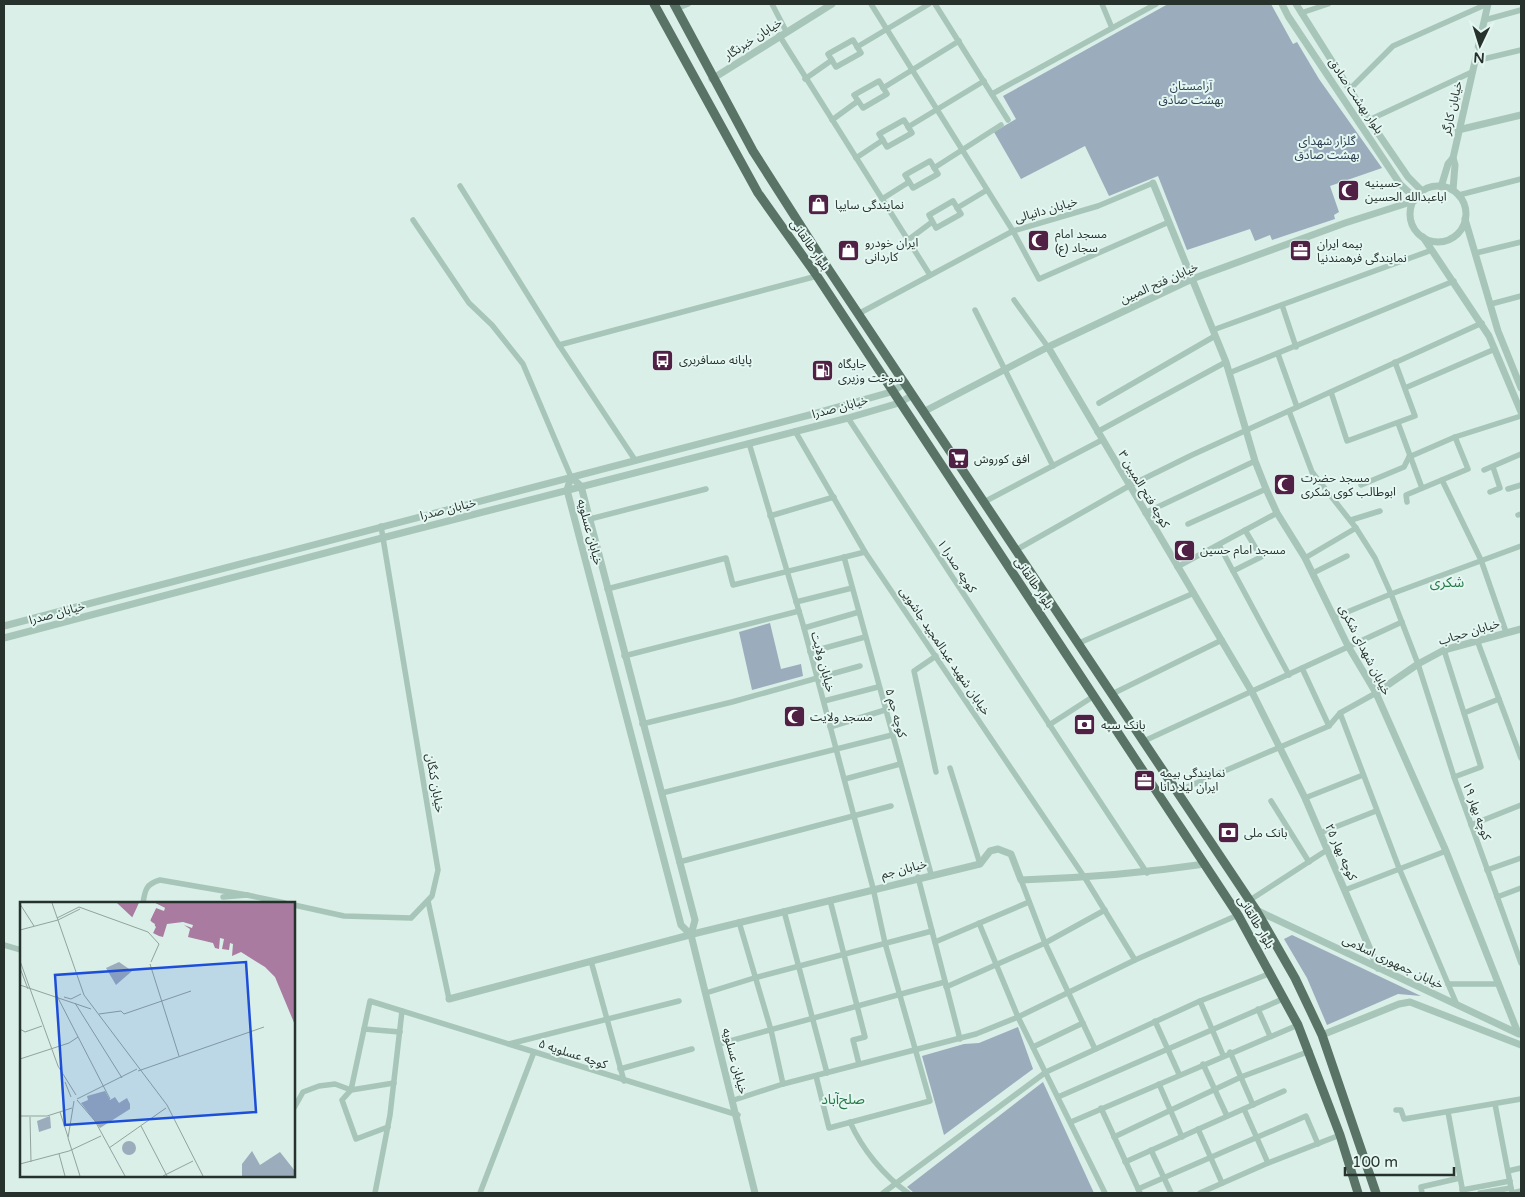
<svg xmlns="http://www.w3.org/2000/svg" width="1525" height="1197" font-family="'Varela Round','Noto Sans Arabic',sans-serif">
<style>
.green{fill:#9bacbc}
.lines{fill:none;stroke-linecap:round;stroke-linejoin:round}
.minor{stroke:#a7c5b9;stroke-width:5.5}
.tertiary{stroke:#a7c5b9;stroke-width:7}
.primary{stroke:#597366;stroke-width:9}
.labels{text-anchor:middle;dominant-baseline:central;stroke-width:4;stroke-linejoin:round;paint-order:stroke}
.street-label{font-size:12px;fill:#27322c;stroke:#e5f7f2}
.park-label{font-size:12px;fill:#2d3d4e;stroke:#e5f7f2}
.poi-label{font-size:12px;fill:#27322c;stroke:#e5f7f2;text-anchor:start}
.neighbourhood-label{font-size:14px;fill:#277a48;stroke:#e5f7f2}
.inset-road{fill:none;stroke:#92a39d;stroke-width:1}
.view{fill:#1d4ed8;fill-opacity:0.15;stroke:#1d4ed8;stroke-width:2.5}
.inset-edge{fill:none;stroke:#27322c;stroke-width:2.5}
</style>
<rect width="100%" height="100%" fill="#d9efe8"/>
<g class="green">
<path d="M1168,4H1271L1293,44L1297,42L1319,79L1382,168L1330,186L1339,212L1334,215L1335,219L1272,240L1270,235L1255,241L1250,229L1187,250L1158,176L1109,196L1085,146L1021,179L994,132L1016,119L1003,96Z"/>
<path d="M770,623L781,669L801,664L803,676L752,690L739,632Z"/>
<path d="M1292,935L1421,996L1398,994L1327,1025L1307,978L1284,939Z"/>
<path d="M1018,1027L1033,1069L944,1135L922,1056L964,1044L979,1043Z"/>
<path d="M1043,1082L1094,1193H914L907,1187Z"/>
</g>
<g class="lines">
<g class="minor">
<path d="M772,4L786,31"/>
<path d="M871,4L1013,231L1039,279L1169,222"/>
<path d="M935,4L1008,120"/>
<path d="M1102,4L1112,28"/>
<path d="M676,9L688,4"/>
<path d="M1301,13L1328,4"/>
<path d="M1485,20L1521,10"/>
<path d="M779,35L930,275"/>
<path d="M853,40L861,53L836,67L828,54Z"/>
<path d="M857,47L929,4"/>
<path d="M1475,61L1521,50"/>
<path d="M805,79L832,60"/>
<path d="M879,81L887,94L863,108L854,95Z"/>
<path d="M883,88L959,41"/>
<path d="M1350,89L1393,46L1487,4"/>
<path d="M992,94L1156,4"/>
<path d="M832,120L858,101"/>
<path d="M904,120L912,133L887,147L879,134Z"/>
<path d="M1369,120L1472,72"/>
<path d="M908,127L984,81"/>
<path d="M856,158L883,140"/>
<path d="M930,161L938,174L913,188L905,175Z"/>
<path d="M934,168L1001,125"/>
<path d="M460,186L559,345"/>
<path d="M1459,195L1521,179"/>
<path d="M882,199L909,182"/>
<path d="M953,201L961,214L936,228L929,215Z"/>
<path d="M957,208L987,190"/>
<path d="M413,220L469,303L492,325L523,364L571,477"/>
<path d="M908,240L932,222"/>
<path d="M1476,253L1521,242"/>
<path d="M1014,300L1048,347"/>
<path d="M1491,304L1521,296"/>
<path d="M1282,305L1296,347"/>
<path d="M975,310L1053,466"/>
<path d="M858,314L1013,231L1098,206L1153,183"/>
<path d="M1213,330L1432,250"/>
<path d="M1278,354L1297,407"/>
<path d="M1229,373L1454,281"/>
<path d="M1405,388L1495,349"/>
<path d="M1331,392L1347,441L1415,416L1395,362"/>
<path d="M1099,403L1215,336"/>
<path d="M1289,411L1312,472L1356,528L1375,558L1391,594L1418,664L1454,777L1521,963"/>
<path d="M848,418L1147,873"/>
<path d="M1398,423L1422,488"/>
<path d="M795,431L865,552L1085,878L1135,960"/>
<path d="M1097,432L1226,362"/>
<path d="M749,443L804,628L873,888L885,943L930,1101L829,1128L816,1076"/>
<path d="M1409,457L1455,437L1521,416"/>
<path d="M635,460L559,345L817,276"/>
<path d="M1484,470L1521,454"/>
<path d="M1442,480L1481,560L1506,632"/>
<path d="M1361,485L1404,467L1409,457"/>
<path d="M1508,489L1521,485"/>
<path d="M1490,492L1500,488L1493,467"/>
<path d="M984,502L1102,440"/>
<path d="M1407,502L1406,495L1468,469L1455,437"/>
<path d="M1145,513L1255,461"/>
<path d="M1518,515L1521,514"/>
<path d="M770,516L834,497"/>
<path d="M590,519L706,489"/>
<path d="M1351,520L1380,511"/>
<path d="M1188,524L1266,489"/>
<path d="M1219,545L1289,675"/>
<path d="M1016,550L1129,486L1192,455L1482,323"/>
<path d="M844,557L931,874"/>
<path d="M1305,558L1356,528"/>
<path d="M1177,567L1277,513"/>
<path d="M1233,571L1261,557L1245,530"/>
<path d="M1313,573L1347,556"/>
<path d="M607,589L726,558L733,585L865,552"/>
<path d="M796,602L852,588"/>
<path d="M1335,617L1391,594L1521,546"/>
<path d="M804,628L859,612"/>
<path d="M1477,640L1521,758"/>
<path d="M1079,643L1194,593"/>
<path d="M1444,650L1481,767L1454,777"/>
<path d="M810,652L865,637"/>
<path d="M624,656L799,611"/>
<path d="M936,656L914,671L936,772"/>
<path d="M1302,668L1329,726"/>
<path d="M1112,694L1222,640"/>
<path d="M824,701L878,687"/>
<path d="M1340,713L1399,868L1457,1005"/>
<path d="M1464,713L1499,699"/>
<path d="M642,724L732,702L860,666"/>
<path d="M1049,725L1094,696"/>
<path d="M830,727L885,710"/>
<path d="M1144,741L1402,622"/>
<path d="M950,768L980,864"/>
<path d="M845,779L900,764"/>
<path d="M1178,791L1329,726L1340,713L1376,693"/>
<path d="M662,793L892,735"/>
<path d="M1305,798L1363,775"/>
<path d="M1271,801L1309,862"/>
<path d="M1471,825L1521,805"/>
<path d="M1320,833L1376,811"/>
<path d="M679,862L891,806"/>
<path d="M1487,870L1521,858"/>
<path d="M918,877L960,1039"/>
<path d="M1021,880L1045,943L1095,1049"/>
<path d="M1345,890L1446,851"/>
<path d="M223,897L247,895L285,903"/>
<path d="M1497,897L1521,888"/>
<path d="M830,900L865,1037L853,1040L859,1064"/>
<path d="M1250,900L1327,850"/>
<path d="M428,901L449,999"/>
<path d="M143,903C145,890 146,884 160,880L247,895"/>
<path d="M294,905L344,916L411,918L432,896L438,870L381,526"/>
<path d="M784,911L827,1073"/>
<path d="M739,922L771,1030L783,1084"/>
<path d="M979,923L1018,1017L1105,1193"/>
<path d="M935,942L1029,902"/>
<path d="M4,945L21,950"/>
<path d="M591,961L624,1081"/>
<path d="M1448,984H1499"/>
<path d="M946,987L1045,943L1105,910"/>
<path d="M706,993L754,978L932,931"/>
<path d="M1200,1001L1223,1055"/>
<path d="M1258,1009L1270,1036"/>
<path d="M1155,1021L1179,1074"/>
<path d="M364,1029L400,1032"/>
<path d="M509,1044L679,1001"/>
<path d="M719,1044L945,982"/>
<path d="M1033,1047L1083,1023"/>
<path d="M1230,1052L1253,1105"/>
<path d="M1203,1064L1227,1116"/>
<path d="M620,1069L692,1049"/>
<path d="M1159,1084L1182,1137"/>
<path d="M1058,1097L1285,998"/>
<path d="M734,1100L783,1084L976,1034L1018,1017L1135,960L1238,915"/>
<path d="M1495,1104L1512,1193L1521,1191"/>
<path d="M294,1108L303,1092L319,1086L335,1084L351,1090L394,1083"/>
<path d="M1101,1108L1140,1193"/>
<path d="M1244,1109L1268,1163"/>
<path d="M1396,1110H1401L1404,1119L1521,1099"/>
<path d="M1448,1112L1463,1193"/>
<path d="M850,1122C862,1149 884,1176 908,1193"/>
<path d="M1071,1122L1298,1025"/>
<path d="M388,1127L356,1139L342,1100L351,1090L370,1001L738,1115"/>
<path d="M1198,1129L1222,1183"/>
<path d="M1114,1137L1241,1077L1310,1051"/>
<path d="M1151,1150L1171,1193"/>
<path d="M1125,1162L1284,1091"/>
<path d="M1508,1171L1521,1168"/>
<path d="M1138,1189L1306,1116L1318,1144"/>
<path d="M1462,1190L1510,1181"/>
<path d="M375,1193L390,1115L402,1011"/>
<path d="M480,1193L534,1052"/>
<path d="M883,1193L1046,1072L1200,1001L1271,973"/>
<path d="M1200,1193L1268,1163L1340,1135"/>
<path d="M1422,1193L1421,1187L1460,1178"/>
<path d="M1480,1193L1511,1188"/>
</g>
<g class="tertiary">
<path d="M1282,4L1288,16L1400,184L1415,198"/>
<path d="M1296,4L1369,120L1408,177L1422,191"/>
<path d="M712,79L832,4"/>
<path d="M1458,130L1521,115"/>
<path d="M1453,158L1455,165L1453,190"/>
<path d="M1153,183L1226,362L1255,461L1266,489L1277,513L1305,558L1348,646L1376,693L1446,851L1518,1033"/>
<circle cx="1438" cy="214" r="28"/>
<path d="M1441,187L1448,164L1453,158L1488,4"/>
<path d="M1465,219L1498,331L1521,388"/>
<path d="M1423,237L1489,336L1521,412"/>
<path d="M1048,347L1252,692L1305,798L1378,968"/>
<path d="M925,411L1048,347L1192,279L1345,223L1414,201"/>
<path d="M4,626L817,413L891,392L906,383"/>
<path d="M4,638L382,538L848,418L899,403L913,395"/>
<path d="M1376,693L1418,664L1444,650L1521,629"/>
<path d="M1256,910L1519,1034"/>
<path d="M691,935L681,925L567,490L571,477L581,486L695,920L691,935L755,1193"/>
<path d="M449,999L697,933L980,864L990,851L998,849L1011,854L1021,880C1083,878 1144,873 1205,864"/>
<path d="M1322,1035L1399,1004L1410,1002L1521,1045"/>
</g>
<g class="primary">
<path d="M654,4L758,193L817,276L1238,915L1298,1025L1340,1135L1358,1193"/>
<path d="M674,4L753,151L829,270L1256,910L1295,978L1322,1035L1376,1193"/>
</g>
</g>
<defs>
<symbol id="mosque-square" viewBox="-11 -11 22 22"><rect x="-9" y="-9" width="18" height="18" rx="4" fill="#502045" stroke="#e5f7f2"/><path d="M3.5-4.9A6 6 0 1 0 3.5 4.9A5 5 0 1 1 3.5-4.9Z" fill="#fff"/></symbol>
<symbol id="shop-square" viewBox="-11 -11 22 22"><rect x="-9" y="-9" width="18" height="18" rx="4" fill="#502045" stroke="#e5f7f2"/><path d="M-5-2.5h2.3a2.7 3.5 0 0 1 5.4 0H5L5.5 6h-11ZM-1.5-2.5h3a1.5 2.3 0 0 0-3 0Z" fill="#fff"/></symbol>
<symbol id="office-square" viewBox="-11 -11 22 22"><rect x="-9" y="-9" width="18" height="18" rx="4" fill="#502045" stroke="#e5f7f2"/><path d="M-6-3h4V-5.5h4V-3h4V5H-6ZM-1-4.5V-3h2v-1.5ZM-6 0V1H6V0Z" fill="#fff"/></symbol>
<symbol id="bus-square" viewBox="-11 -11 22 22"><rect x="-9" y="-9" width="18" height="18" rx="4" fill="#502045" stroke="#e5f7f2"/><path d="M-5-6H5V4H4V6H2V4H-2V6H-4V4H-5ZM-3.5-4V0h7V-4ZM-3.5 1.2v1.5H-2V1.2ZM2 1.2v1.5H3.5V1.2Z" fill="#fff"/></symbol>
<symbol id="fuel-square" viewBox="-11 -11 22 22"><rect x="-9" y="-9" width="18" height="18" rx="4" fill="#502045" stroke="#e5f7f2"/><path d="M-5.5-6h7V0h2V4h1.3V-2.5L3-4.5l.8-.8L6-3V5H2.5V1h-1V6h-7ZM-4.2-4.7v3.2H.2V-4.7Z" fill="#fff"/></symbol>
<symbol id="supermarket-square" viewBox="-11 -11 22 22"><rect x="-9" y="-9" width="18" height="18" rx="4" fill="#502045" stroke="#e5f7f2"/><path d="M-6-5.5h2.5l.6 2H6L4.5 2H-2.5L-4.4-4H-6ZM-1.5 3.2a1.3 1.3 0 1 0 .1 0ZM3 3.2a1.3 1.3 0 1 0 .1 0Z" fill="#fff"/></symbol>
<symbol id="bank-square" viewBox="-11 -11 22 22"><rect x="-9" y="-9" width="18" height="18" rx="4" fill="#502045" stroke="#e5f7f2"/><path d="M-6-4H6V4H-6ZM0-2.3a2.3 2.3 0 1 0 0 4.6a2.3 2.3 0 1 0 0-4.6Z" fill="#fff"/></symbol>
</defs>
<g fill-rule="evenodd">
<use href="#mosque-square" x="1336" y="178" width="25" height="25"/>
<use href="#shop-square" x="806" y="192" width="25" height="25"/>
<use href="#mosque-square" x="1026" y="228" width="25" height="25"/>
<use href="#shop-square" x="836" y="238" width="25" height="25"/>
<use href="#office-square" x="1288" y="238" width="25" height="25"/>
<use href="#bus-square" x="650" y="348" width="25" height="25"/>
<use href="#fuel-square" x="810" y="358" width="25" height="25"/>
<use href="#supermarket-square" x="946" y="446" width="25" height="25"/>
<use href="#mosque-square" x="1272" y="472" width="25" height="25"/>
<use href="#mosque-square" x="1172" y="538" width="25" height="25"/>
<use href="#mosque-square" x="782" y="704" width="25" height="25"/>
<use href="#bank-square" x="1072" y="712" width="25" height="25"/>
<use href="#office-square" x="1132" y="768" width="25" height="25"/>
<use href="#bank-square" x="1216" y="820" width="25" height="25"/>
</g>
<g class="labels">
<g class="street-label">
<text transform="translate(753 39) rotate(-33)">خیابان خبرنگار</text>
<text transform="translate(1356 96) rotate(56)">بلوار بهشت صادق</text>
<text transform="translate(1452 108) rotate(-77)">خیابان کارگر</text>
<text transform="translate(1046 210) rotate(-16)">خیابان دانیالی</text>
<text transform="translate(810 245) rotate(55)">بلوار طالقانی</text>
<text transform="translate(1159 283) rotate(-24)">خیابان فتح المبین</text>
<text transform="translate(840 407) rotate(-15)">خیابان صدرا</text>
<text transform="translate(1144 489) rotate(59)">کوچه فتح المبین ۳</text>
<text transform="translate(448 509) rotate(-14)">خیابان صدرا</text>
<text transform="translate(590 532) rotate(75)">خیابان عسلویه</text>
<text transform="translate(957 566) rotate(57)">کوچه صدرا ۱</text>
<text transform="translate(1034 583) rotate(56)">بلوار طالقانی</text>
<text transform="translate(57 613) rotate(-15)">خیابان صدرا</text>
<text transform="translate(1469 632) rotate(-17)">خیابان حجاب</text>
<text transform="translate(1365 650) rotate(63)">خیابان شهدای شکری</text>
<text transform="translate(945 651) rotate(56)">خیابان شهید عبدالمجید جاشویی</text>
<text transform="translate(823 662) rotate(75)">خیابان ولایت</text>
<text transform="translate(896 713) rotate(75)">کوچه جم ۵</text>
<text transform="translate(435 783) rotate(80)">خیابان کنگان</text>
<text transform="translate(1477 811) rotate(70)">کوچه بهار ۱۹</text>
<text transform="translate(1341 852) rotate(66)">کوچه بهار ۲۵</text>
<text transform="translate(904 869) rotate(-14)">خیابان جم</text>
<text transform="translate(1256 922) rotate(59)">بلوار طالقانی</text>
<text transform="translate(1393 962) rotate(25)">خیابان جمهوری اسلامی</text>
<text transform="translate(573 1054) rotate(18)">کوچه عسلویه ۵</text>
<text transform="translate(735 1061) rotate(75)">خیابان عسلویه</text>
</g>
<g class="park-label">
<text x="1191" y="86">آرامستان<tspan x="1191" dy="14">بهشت صادق</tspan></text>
<text x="1327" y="141">گلزار شهدای<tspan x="1327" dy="14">بهشت صادق</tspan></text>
</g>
<g class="poi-label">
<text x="1365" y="183">حسینیه<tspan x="1365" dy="14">اباعبدالله الحسین</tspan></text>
<text x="835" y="205">نمایندگی سایپا</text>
<text x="1055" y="234">مسجد امام<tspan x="1055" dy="14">سجاد (ع)</tspan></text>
<text x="865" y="243">ایران خودرو<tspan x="865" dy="14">کاردانی</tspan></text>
<text x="1317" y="244">بیمه ایران<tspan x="1317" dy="14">نمایندگی فرهمندنیا</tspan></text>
<text x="679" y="360">پایانه مسافربری</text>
<text x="838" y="364">جایگاه<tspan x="838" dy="14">سوخت وزیری</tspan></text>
<text x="974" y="459">افق کوروش</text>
<text x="1301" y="478">مسجد حضرت<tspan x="1301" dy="14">ابوطالب کوی شکری</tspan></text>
<text x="1200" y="550">مسجد امام حسین</text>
<text x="810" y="717">مسجد ولایت</text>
<text x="1101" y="725">بانک سپه</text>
<text x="1160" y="773">نمایندگی بیمه<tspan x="1160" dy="14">ایران لیلا دانا</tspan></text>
<text x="1244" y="833">بانک ملی</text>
</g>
<g class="neighbourhood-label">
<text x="1447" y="582">شکری</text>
<text x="843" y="1099">صلح‌آباد</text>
</g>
</g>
<g transform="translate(20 902)">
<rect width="275" height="275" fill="#d9efe8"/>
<path d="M99,60L112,69L96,83L86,66ZM85,189L90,198L95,195L99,201L107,196L110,202V207L80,226L61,201L68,198L67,194ZM30,214L31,226L19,230L17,219ZM102 246a7 7 0 1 1 14 0a7 7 0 1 1-14 0ZM232,249L240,263L260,250L275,269V274H222V262Z" fill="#9bacbc"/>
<path d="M97,1H119L113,16ZM135,1H275V123L255,75L245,65L221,50L212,54L213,42L210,41L209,48L202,47L204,37L200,36L199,47L195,46L193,41L168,35L170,27L164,23L172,26L173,23L163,20L147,22L143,35L139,34L133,31L135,22L130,19L136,6H145Z" fill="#a97ba0"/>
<path d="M119,1L128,4L131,1H135L145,6L144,9L136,6L130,18L136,25L133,31V24L127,19L136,4L133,2L129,7L121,4L115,17L111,18Z" fill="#d9efe8"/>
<path class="inset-road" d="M32,1L64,93L147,203L183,274M0,2L14,24M37,16L59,5L128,30L139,42L131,60M38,18L60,7M0,28L38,18M0,59L38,164L56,193M130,62L159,154M0,66L8,87M0,83L71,107M37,94L90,197M44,95L51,97L61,92M55,101L102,176M79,112L101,109L104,112L171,89M0,127L5,130L22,124M0,157L49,141L58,135M118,169L244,125M45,180L51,195M57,197L117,167M57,198L75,219L105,274M54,199L48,236L60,274M40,210L48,235M0,214H27L52,206M10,215L11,260M121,224L147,274M89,246L146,206M39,252L45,274M0,262L49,249L81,234M143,274L173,259"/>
<path class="view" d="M226,60L236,210L45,223L35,73Z"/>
<rect width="275" height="275" class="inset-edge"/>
</g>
<rect width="1525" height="1197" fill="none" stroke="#27322c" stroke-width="10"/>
<g transform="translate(1480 45) rotate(184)" stroke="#e5f7f2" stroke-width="4" paint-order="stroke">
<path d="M0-4L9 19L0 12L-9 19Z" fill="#27322c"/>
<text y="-8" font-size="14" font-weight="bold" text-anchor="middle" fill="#27322c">N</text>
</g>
<path d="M1345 1167v8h109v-8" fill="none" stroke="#27322c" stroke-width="2.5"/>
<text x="1352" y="1167" font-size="15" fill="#27322c" stroke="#e5f7f2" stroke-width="4" paint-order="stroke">100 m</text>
</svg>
